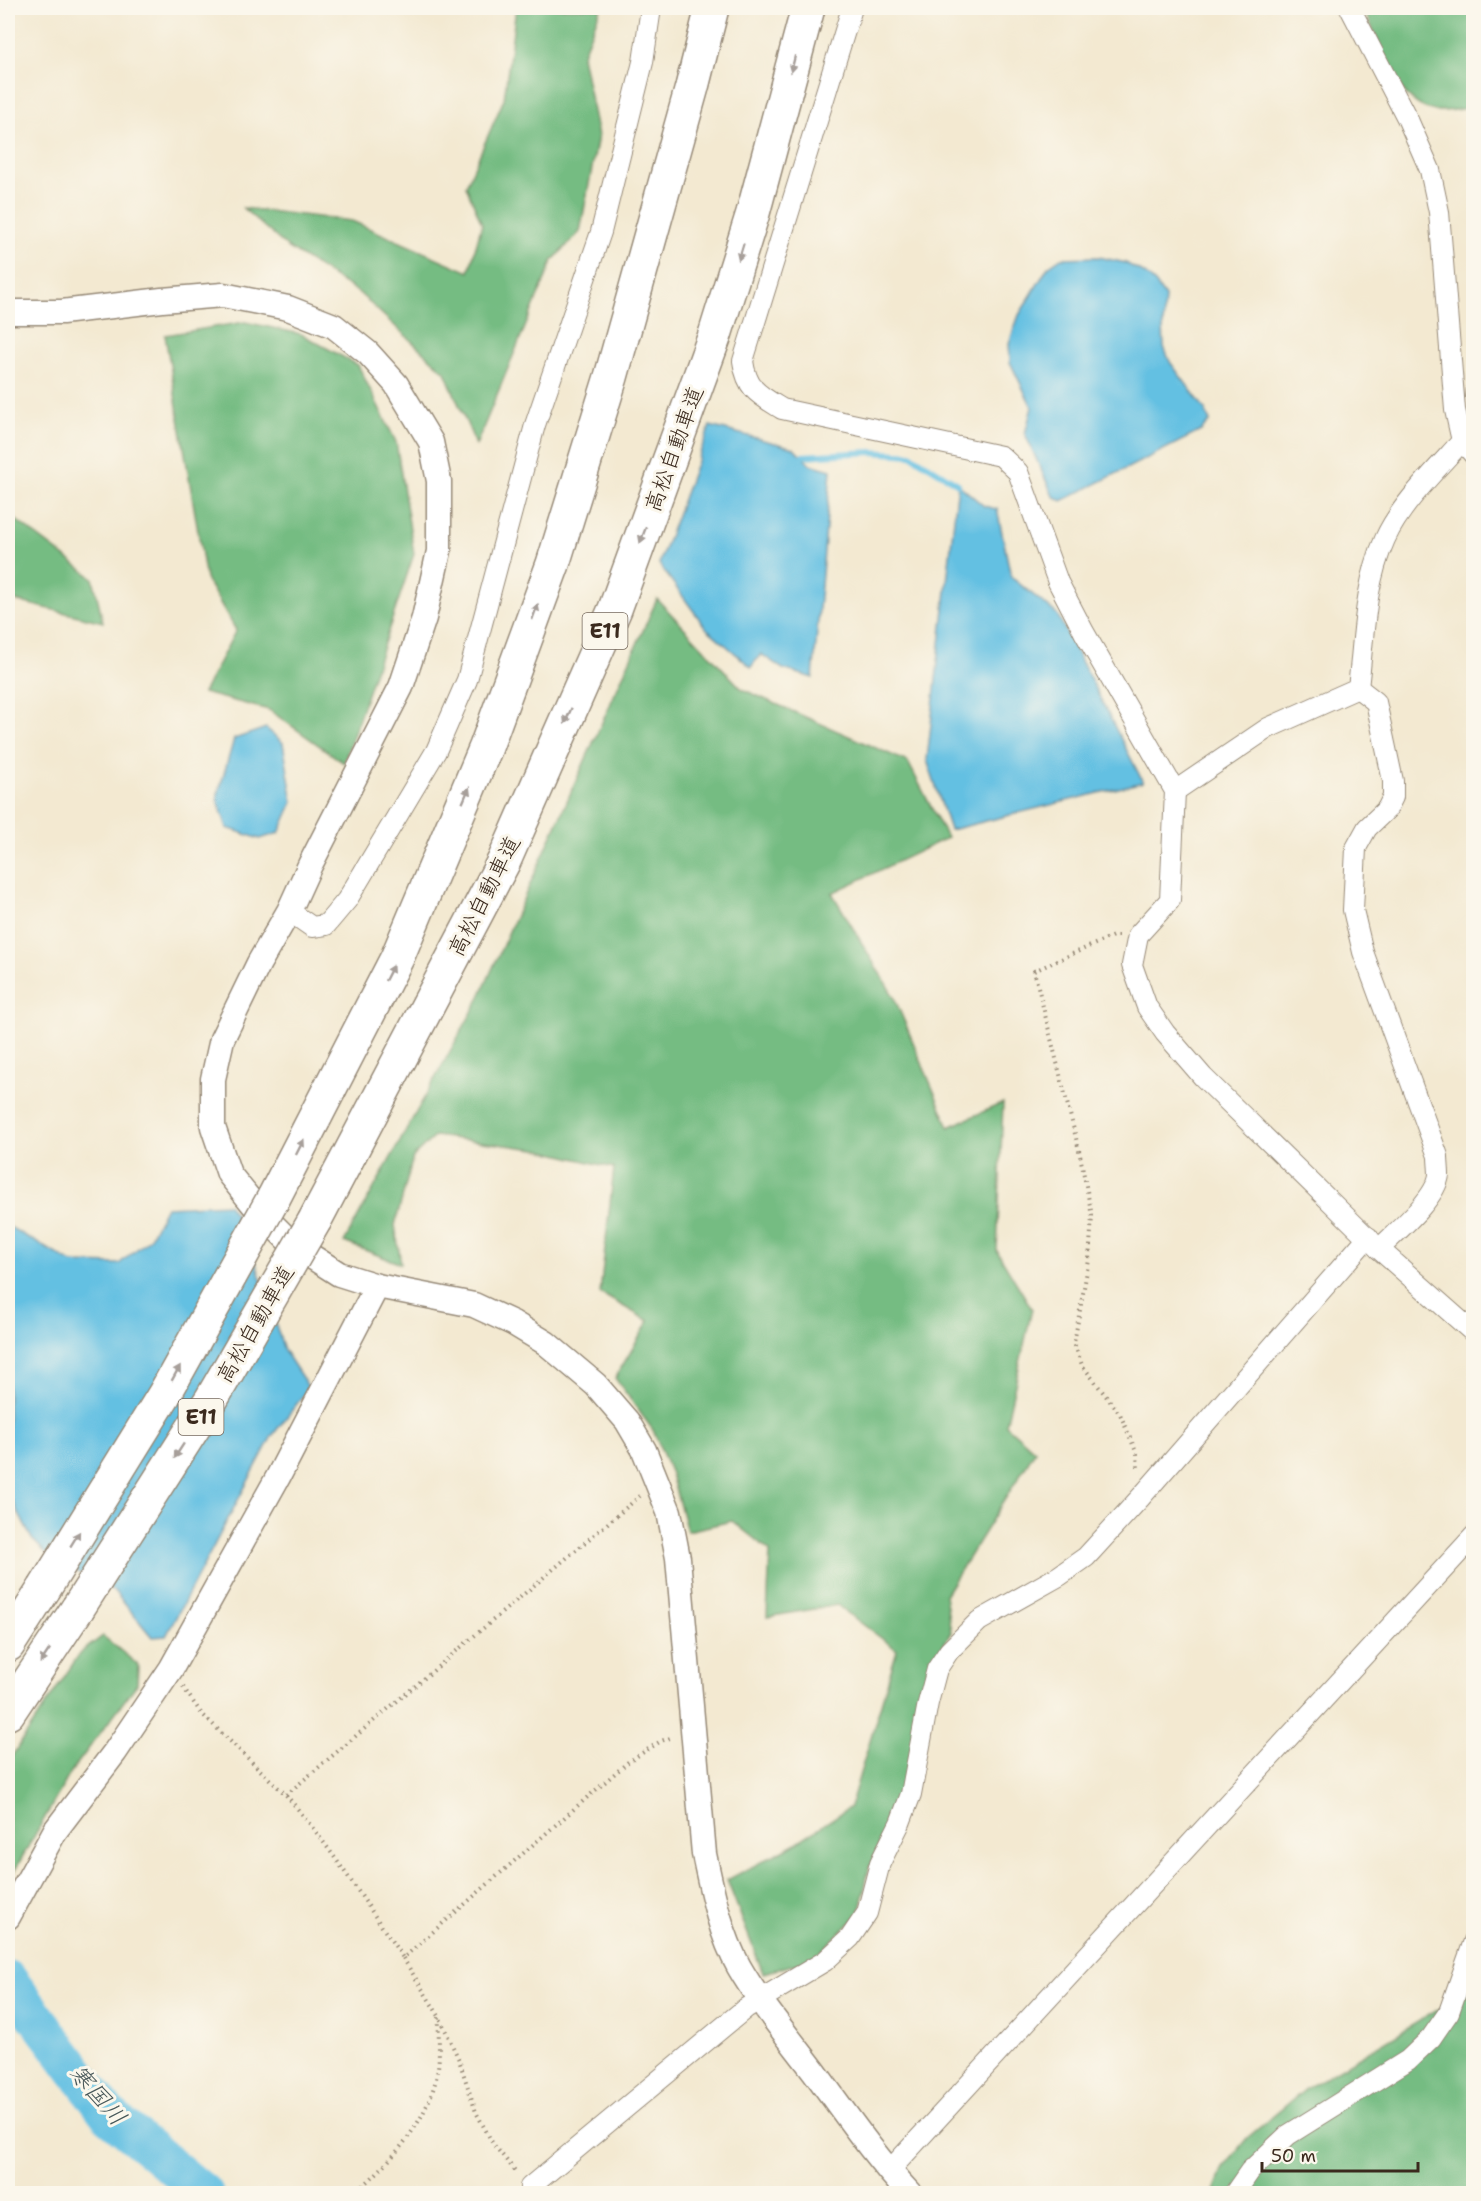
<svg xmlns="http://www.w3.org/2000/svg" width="1481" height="2201" font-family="'Shantell Sans','Klee One',sans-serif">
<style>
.forest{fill:#75bc82;stroke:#587350;stroke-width:1.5}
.water{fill:#64c0e2;stroke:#507580;stroke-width:1.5}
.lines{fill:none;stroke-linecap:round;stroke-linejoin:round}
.stream{stroke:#64c0e2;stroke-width:6}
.river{stroke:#64c0e2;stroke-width:38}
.minor-casing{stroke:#978a78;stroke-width:22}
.tertiary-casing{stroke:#978a78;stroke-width:27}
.motorway-casing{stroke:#978a78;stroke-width:36}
.path{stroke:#978a78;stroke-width:4;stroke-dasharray:1.5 4.5;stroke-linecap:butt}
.minor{stroke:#fff;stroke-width:20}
.tertiary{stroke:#fff;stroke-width:24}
.motorway{stroke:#fff;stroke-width:33}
.motorway-bridge-casing{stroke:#978a78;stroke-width:36;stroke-linecap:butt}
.motorway-bridge{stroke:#fff;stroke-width:33}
.oneway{fill:#a79f9a}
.labels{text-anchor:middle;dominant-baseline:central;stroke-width:6;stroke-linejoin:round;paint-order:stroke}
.shield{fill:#fbf7ec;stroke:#75685c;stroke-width:1.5}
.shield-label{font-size:21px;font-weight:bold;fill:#3b2a1e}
.street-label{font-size:22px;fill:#3b2a1e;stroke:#fbf7ec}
.water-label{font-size:24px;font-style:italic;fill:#475759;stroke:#fbf7ec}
</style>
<rect width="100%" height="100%" fill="#fbf7ec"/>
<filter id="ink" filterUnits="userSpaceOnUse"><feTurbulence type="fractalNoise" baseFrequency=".0167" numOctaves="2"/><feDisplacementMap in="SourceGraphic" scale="12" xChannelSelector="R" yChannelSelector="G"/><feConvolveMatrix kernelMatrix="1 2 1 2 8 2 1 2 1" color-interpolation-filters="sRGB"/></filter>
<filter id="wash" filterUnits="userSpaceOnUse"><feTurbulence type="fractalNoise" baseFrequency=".008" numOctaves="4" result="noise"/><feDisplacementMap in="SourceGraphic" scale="24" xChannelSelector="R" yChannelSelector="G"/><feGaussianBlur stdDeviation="1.35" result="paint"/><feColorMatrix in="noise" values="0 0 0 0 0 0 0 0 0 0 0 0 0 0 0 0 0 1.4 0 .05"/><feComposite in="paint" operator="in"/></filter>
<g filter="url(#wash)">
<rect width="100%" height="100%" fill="#f3e9d1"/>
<g class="forest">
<path d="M516,8H601L582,56L598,136L580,232L553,260L476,445L445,372L358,292L287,247L243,208L352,221L469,272L482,224L466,186L504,99Z"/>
<path d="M1363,8H1473V107C1461,109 1444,113 1431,110C1392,100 1380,39 1363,8Z"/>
<path d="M245,322L301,334L358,365L396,442L414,554L344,763L269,710L203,693L236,630L206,579L165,335Z"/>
<path d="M8,514L93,578L103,622L8,599Z"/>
<path d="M657,599L742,689L908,762L947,838L832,893L894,997L949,1127L1003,1103L997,1251L1032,1309L1006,1425L1035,1451L945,1595L951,1632L928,1671L903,1789L869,1868L859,1915L811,1960L763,1973L727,1880L793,1845L850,1807L897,1650L837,1605L767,1617L770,1551L732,1521L687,1531L671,1474L653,1430L615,1378L649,1321L600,1293L614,1168L536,1149L435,1136L413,1157L395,1225L401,1264L344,1242L478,1001Z"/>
<path d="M103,1636L138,1665L137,1684L71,1772L8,1882V1762L80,1653Z"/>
<path d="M1473,1989V2193L1213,2194L1223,2168L1247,2138L1307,2088Z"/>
</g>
<g class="water">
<path d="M1099,257L1126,263L1145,274L1155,283L1165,297L1163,326L1164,347L1170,362L1204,408L1210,421L1201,431L1062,501L1053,496L1025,434L1032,407L1010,362L1009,343L1019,315L1048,267L1061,258Z"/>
<path d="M710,426L794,448L810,464L831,470L813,678L783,669L761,654L751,667L706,628L659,564Z"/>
<path d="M958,484L984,506L997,509L1011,577L1057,614L1143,782L950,830L927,760Z"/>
<path d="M266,728L283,743L293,802L279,833L260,839L227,828L217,798L234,739Z"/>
<path d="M228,1204L245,1229L284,1350L309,1388L272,1436L166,1636L152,1637L114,1591L51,1558L32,1539L8,1493V1226L72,1263L119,1264L149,1239L166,1207Z"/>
</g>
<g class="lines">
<path class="stream" d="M802,456L872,452L911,455L958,484"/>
<path class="river" d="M8,1979L108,2114L205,2194"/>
</g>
</g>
<g filter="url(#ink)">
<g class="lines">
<defs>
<g id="minor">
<path d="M852,8L743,361C747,390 759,395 782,409L1001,456L1018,472L1058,582L1084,632L1175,791L1170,900L1138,935L1132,965L1147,1007L1165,1033L1203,1077L1379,1249L1474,1333"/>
<path d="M1350,8L1408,120L1430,170L1439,212L1455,410L1462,441L1474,455"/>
<path d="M1358,688L1376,702L1393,781V797L1387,809L1367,828L1356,848L1353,910L1363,952L1438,1156C1438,1162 1439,1169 1439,1175C1436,1199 1396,1232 1379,1249"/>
<path d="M1175,791L1268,728L1358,688C1364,639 1364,585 1385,539C1400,505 1437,469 1462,441"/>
<path d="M289,911L312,927L326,925L347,900L436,751L467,680L535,425L601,232L643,62L651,8"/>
<path d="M890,2170L1474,1536"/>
<path d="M533,2194L530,2187L746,2008L825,1961L850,1938L867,1913L880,1863L900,1823L911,1794L928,1703L937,1669L949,1651L979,1621L1059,1576L1086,1557L1141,1497L1368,1237"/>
<path d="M1234,2194L1250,2171L1288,2135L1408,2060L1431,2038L1449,2012L1474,1941"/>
</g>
<g id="tertiary">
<path d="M8,312H62L162,300L223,295L288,308L334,326L368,353L396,384L431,442L439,481V551L424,618L401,687L310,865L289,911L259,963L222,1039L213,1079V1127L229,1174L258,1210L292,1244L339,1274L377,1286L474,1305L513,1323L546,1343L596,1385L627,1421L644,1450L669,1512L678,1558L704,1854C712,1891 720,1933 739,1967C759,2002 789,2038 814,2071C845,2113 874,2156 910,2194"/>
<path d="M8,1917L55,1831L115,1752L171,1669L278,1477L377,1286"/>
</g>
<g id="motorway">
<path d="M273,1199L397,958L486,747L553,564L611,377L692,87L712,8"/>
<path d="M315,1220L504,861L615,609L715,335L753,213L808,8"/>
<path d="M8,1645L44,1589"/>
<path d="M8,1713L78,1608"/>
</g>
</defs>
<use href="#minor" class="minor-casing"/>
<use href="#tertiary" class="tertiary-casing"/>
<use href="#motorway" class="motorway-casing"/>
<g class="path">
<path d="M1118,936H1113L1034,971L1079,1150L1092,1216L1089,1260L1074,1343L1082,1365L1120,1414L1137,1454L1138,1470"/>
<path d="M183,1687L201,1713L286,1795L640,1496"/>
<path d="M286,1795C330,1846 365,1902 403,1958L628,1762L661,1741L673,1737"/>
<path d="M403,1958L439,2016L459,2060L476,2112L493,2144L517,2173"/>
<path d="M354,2194C392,2161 431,2119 438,2068C440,2052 438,2034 439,2017"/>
</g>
<use href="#minor" class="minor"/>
<use href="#tertiary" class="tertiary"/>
<use href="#motorway" class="motorway"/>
<defs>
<g id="motorway-bridge">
<path d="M44,1589L164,1395L273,1199"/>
<path d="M78,1608L211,1400L315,1220"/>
</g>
</defs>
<use href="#motorway-bridge" class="motorway-bridge-casing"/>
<use href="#motorway-bridge" class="motorway-bridge"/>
</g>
<defs><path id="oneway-solid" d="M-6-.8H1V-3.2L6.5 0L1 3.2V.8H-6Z" transform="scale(1.5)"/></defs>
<g class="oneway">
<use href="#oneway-solid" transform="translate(793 64) rotate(104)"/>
<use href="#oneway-solid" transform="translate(741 252) rotate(107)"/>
<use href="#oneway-solid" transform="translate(643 535) rotate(111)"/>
<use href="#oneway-solid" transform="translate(535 612) rotate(-70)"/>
<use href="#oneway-solid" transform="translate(568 716) rotate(114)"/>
<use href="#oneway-solid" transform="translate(466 795) rotate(-67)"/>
<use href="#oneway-solid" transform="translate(389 973) rotate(-63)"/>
<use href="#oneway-solid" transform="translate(300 1147) rotate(-63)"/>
<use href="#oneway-solid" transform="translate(176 1373) rotate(-61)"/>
<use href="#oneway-solid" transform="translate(179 1451) rotate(123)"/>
<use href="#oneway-solid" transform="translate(75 1539) rotate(-58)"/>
<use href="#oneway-solid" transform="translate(45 1656) rotate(124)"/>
</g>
</g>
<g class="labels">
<g class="shield">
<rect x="582.5" y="613" width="45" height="36" rx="4.5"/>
<rect x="178.5" y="1399" width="45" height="36" rx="4.5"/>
</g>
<g class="shield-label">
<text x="605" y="631">E11</text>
<text x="201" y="1417">E11</text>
</g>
<g class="street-label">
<text transform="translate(674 449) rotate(-70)">高松自動車道</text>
<text transform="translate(484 896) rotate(-63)">高松自動車道</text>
<text transform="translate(255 1324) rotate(-60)">高松自動車道</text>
</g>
<g class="water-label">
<text transform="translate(98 2095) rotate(49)">寒国川</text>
</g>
</g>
<rect width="1481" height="2201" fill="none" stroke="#fbf7ec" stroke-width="30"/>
<path d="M1262 2162v9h156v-9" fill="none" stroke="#3b2a1e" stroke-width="3"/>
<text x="1271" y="2162" font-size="18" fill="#3b2a1e" stroke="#fbf7ec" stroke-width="4.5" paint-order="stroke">50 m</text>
</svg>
